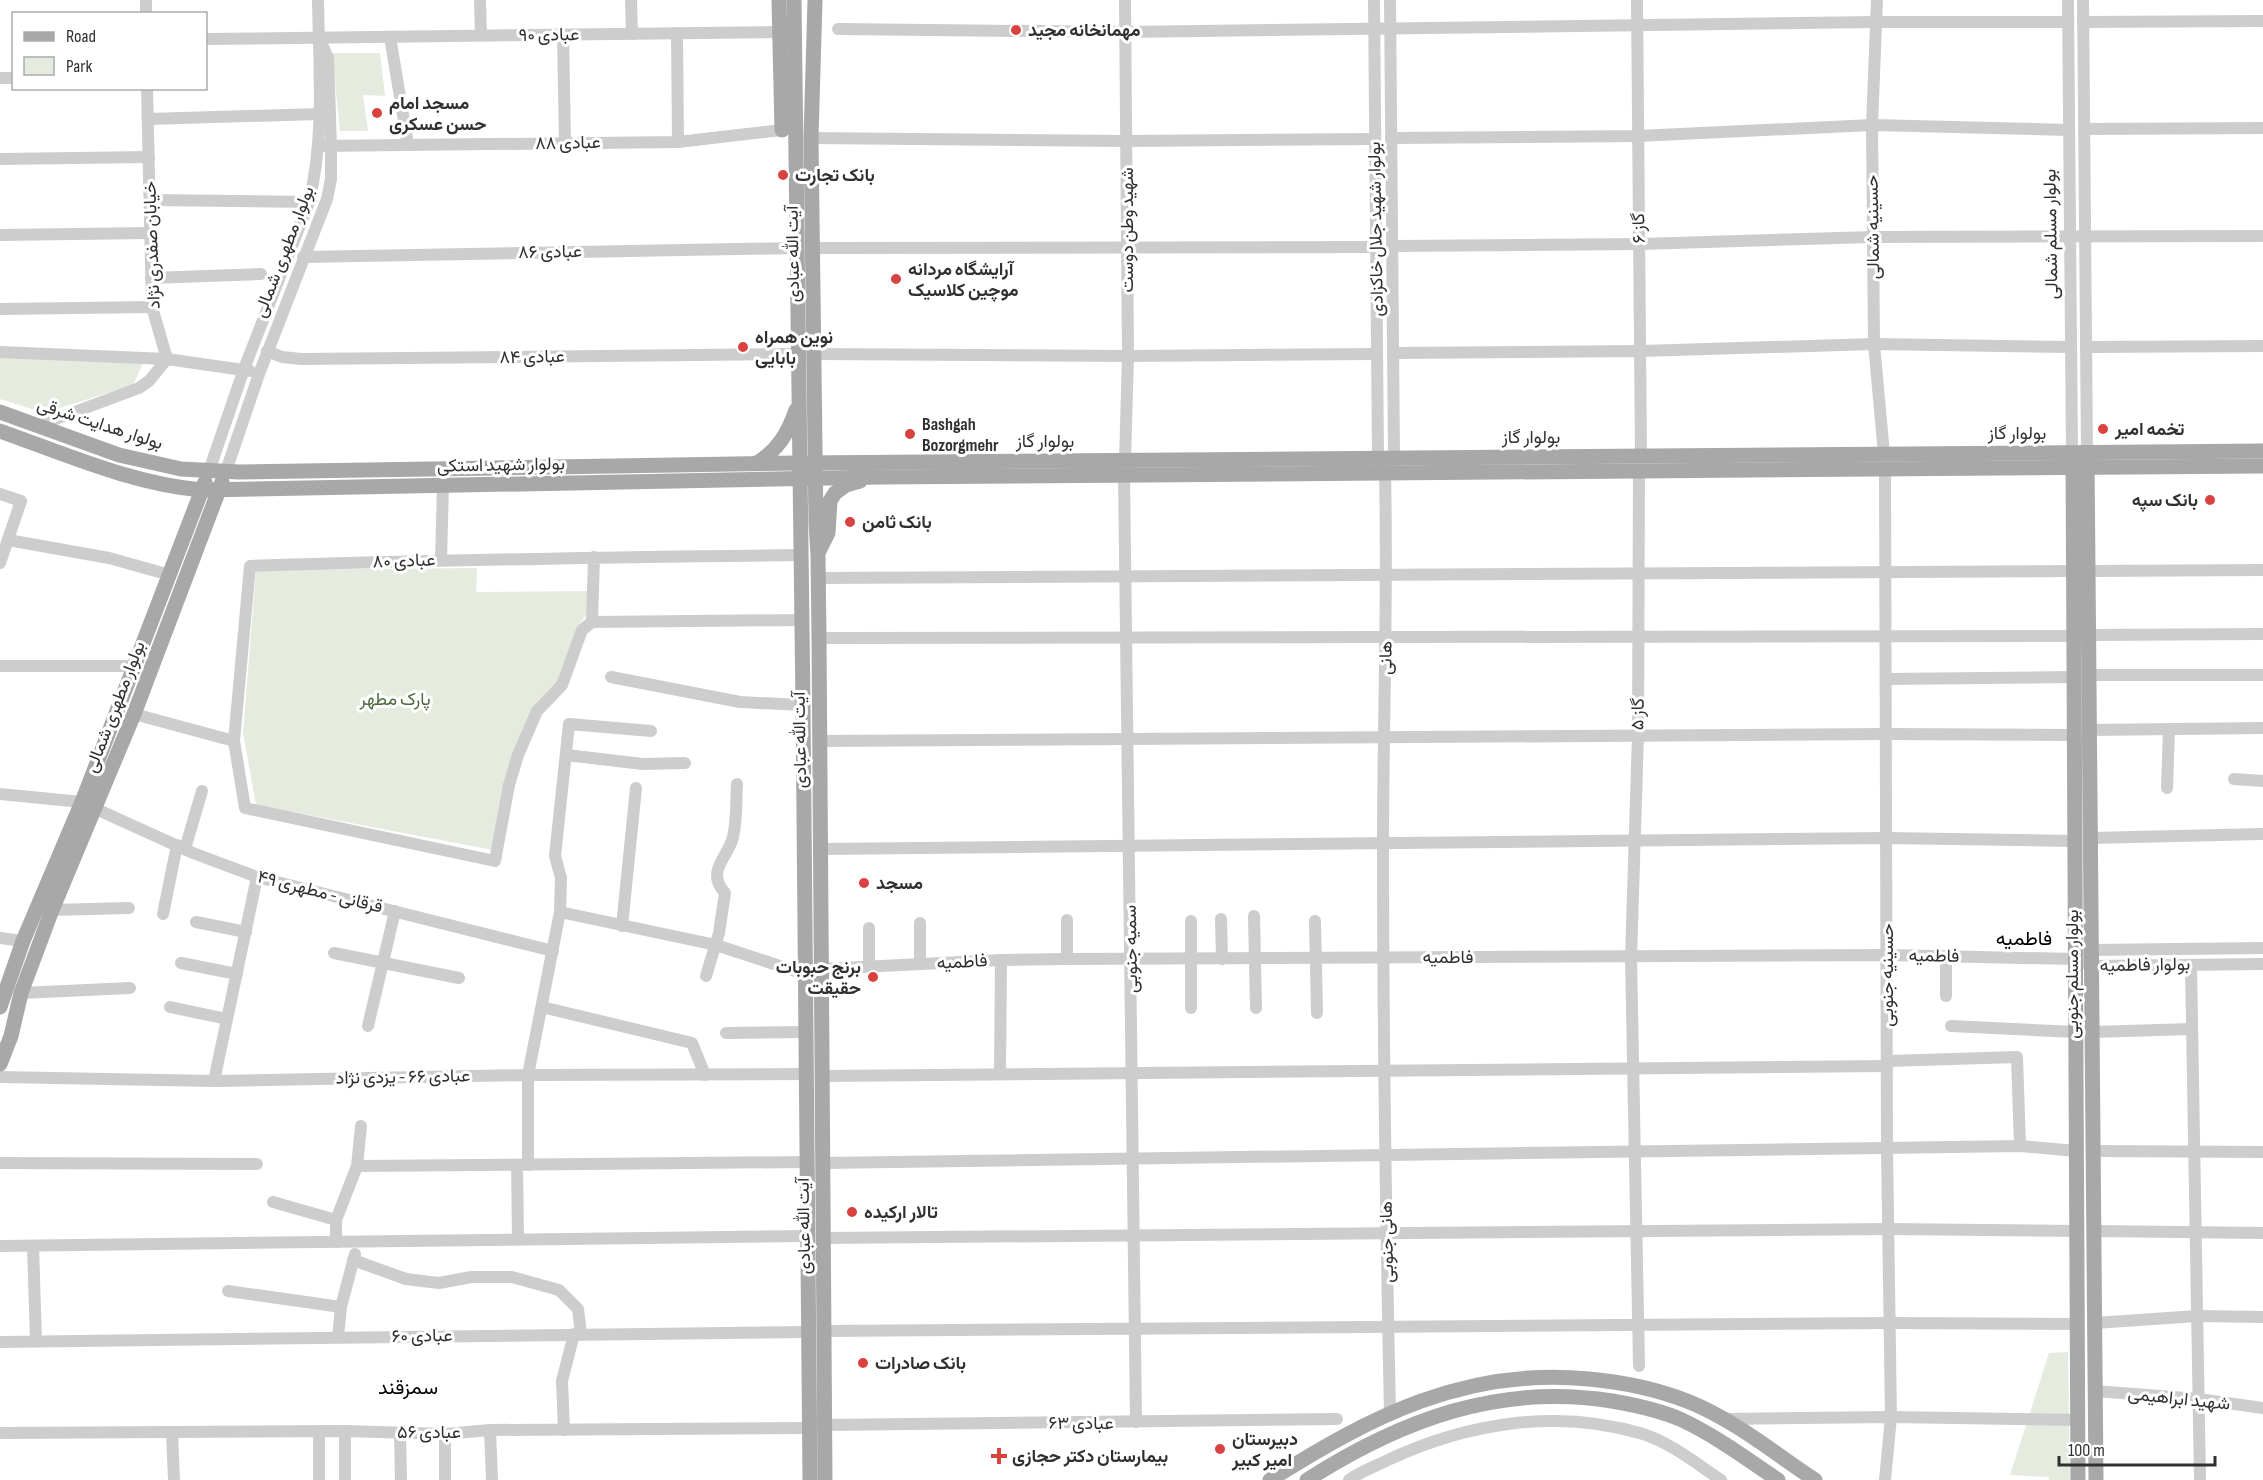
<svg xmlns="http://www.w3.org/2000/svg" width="2263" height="1480" font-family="'Sofia Sans Condensed',Vazirmatn,sans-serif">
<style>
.green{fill:#e5ecdf}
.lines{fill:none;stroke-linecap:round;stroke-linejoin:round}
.minor{stroke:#cdcdcd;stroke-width:12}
.major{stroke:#a8a8a8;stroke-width:15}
.poi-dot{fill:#d9433f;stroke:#fff;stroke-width:2}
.labels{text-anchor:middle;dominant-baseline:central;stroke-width:6;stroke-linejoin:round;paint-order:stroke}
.poi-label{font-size:18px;font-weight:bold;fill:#303030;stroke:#fff;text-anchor:start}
.street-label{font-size:18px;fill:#303030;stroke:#fff}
.park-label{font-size:18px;fill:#4f6940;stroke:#fff}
.neighbourhood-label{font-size:20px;fill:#000;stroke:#fff}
</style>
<rect width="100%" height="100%" fill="#fff"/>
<g class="green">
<path d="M332,53H380L385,96L363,95L368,131H340Z"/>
<path d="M0,357L144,361L133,385L44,413L0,399Z"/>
<path d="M477,568L476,592L589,591L588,613L577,627L560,679L535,704L493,850L256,805L243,733L256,570Z"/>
<path d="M2068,1352L2070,1480H2049V1477L2010,1475L2049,1353Z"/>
</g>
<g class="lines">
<g class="minor">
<path d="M146,0V14"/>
<path d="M480,0L481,35"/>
<path d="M631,0L632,34"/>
<path d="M1125,0L1128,356L1125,460"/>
<path d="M1374,0L1378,458L1385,473C1388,598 1383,722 1383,846C1383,1035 1386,1224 1390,1413"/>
<path d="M1390,0L1394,458L1390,464"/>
<path d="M1637,0L1641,456"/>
<path d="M1877,0L1872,125L1874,344L1884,454"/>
<path d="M2068,0L2072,452"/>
<path d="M2083,0L2087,452"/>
<path d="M2083,22L2263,21"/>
<path d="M838,29L1125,32L1876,22H2068"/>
<path d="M677,33L678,142"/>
<path d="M563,34L565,143"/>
<path d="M390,37L408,145"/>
<path d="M206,39L780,32"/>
<path d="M0,78H14"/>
<path d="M147,88L152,307L167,359"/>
<path d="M148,119L319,114"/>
<path d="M2084,129L2263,128"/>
<path d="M811,138L1126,141L1375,139"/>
<path d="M1391,138L1638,136L1872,125L2069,130"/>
<path d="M319,146L678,142L782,130L788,123"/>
<path d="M0,159L149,157"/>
<path d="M150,200L309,202"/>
<path d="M0,235L150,233"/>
<path d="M1392,246L1640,244L1873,237L2263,236"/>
<path d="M813,248L1376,247"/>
<path d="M303,257L798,248"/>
<path d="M151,278L261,274"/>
<path d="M0,309L152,307"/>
<path d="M2086,347L2263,346"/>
<path d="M267,351L282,357L301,359L799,354"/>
<path d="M0,352L167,359L250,371"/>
<path d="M1393,353L1641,351L1874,344L2071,347"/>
<path d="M814,354L1128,356L1377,354"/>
<path d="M37,426L139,388L149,381L167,359"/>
<path d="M1885,469L1887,1148L1891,1417L1885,1480"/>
<path d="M209,471L244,369L309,202C325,137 319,67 318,0"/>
<path d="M226,471L259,374L327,199L331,179V147L328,58L320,40"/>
<path d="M1124,475L1136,1422"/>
<path d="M0,494L21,501L0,563"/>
<path d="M8,540L109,558L170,575"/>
<path d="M594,557L592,622L582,630L562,685L537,711L518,755L509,785L495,861L245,808L234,741L250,566C434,560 618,557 801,555"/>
<path d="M441,560L443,485"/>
<path d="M2088,571L2263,570"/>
<path d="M818,578L2073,571"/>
<path d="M592,622L802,620"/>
<path d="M2089,635L2263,634"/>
<path d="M819,638L2074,636"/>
<path d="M0,666H135"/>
<path d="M2089,675H2263"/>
<path d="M611,677L740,702L803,705"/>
<path d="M1886,679L2074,677"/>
<path d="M134,714L234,741"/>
<path d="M2090,730L2263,728"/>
<path d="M819,741L1886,734L2074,735"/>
<path d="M566,755L643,764L685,763"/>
<path d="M2234,779L2263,781"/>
<path d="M2167,788L2169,729"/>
<path d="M0,794L82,802"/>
<path d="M96,809L193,853L257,877L553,951"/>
<path d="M2091,838L2263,834"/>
<path d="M185,849L202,791"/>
<path d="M821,849L1886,838L2075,841"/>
<path d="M44,908L52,910L129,908"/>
<path d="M560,912L716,945L795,971"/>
<path d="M163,914L177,845"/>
<path d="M1254,916L1256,1008"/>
<path d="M1221,919L1222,959"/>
<path d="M1067,920V959"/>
<path d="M1315,921L1317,1013"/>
<path d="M196,922L246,932"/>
<path d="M920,923V964"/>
<path d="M622,926L636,788"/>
<path d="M0,938L23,941"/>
<path d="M334,953L459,978"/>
<path d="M2084,954L2092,950L2263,948"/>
<path d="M1946,956V996"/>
<path d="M181,963L237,974"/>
<path d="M2191,965L2200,1480"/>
<path d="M869,966V928"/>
<path d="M822,969L1001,960L1065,959L1887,955L2075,959L2092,966L2263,964"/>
<path d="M706,976L719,933L725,893C705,871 728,858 733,837C737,820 736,801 737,784"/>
<path d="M21,993L130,988"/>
<path d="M170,1007L227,1019"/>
<path d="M542,1007L692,1043L705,1075"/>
<path d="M1191,1008V921"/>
<path d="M368,1026L395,911"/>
<path d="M1951,1026L2076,1032"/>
<path d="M2092,1032L2192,1029"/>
<path d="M726,1033L806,1032"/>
<path d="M1887,1061L2017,1057L2020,1146"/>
<path d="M1000,1074L1001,960"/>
<path d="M822,1076L1887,1066"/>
<path d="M0,1077L214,1081L528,1075L806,1074"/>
<path d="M214,1081L257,877"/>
<path d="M2093,1151L2263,1152"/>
<path d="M0,1163L257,1164"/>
<path d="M823,1163L2020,1146L2076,1151"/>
<path d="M517,1165L518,1238"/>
<path d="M528,1165V1075L560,912L561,878L555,856L569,724L651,731"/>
<path d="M357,1166L806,1162"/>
<path d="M273,1202L336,1220"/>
<path d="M2094,1231L2263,1233"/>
<path d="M824,1238L1889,1229L2077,1231"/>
<path d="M336,1242V1220L357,1166L361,1126"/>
<path d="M0,1246L807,1236"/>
<path d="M33,1246L36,1341"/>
<path d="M353,1260L406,1279L439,1283L471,1277H512L559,1290L578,1309L581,1334"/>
<path d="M228,1291L341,1307"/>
<path d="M2095,1323L2197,1316L2263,1317"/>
<path d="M825,1331L1890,1323L2077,1324"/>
<path d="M338,1337L341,1307L355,1254"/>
<path d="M0,1342L809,1332"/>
<path d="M1639,1366L1631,957L1638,736L1639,471"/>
<path d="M2095,1391L2199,1399L2263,1408"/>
<path d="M1724,1419L1891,1417L2078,1420"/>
<path d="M824,1425L1337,1419"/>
<path d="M490,1430L492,1480"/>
<path d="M564,1430L562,1381L574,1334"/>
<path d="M319,1431V1480"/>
<path d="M345,1431V1480"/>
<path d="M172,1432L174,1480"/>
<path d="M0,1433L345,1431L445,1434L490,1430L809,1428"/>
<path d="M400,1433L401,1480"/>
<path d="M445,1434V1480"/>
<path d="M1349,1480C1361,1471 1376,1466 1390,1459C1468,1423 1558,1408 1643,1434C1671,1443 1697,1464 1721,1480"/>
</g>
<g class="major">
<path d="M779,0L782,130"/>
<path d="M794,0L803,705L810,1480"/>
<path d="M815,0L811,138L816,523L818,555L819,638L825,1480"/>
<path d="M0,412L119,455L181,469L239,472L800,463L2263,451"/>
<path d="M0,431C65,454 132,484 202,490L880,477L2263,466"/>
<path d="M2073,457L2078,1480"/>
<path d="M2087,457L2096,1480"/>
<path d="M757,463C778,450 788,433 796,410"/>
<path d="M819,551L828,533L830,501L835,493L846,485L860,481"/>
<path d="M0,1007L23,941L82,802L205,482"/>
<path d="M0,1064L11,1036L21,993L52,910L134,714L222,482"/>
<path d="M1270,1480C1371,1416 1466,1367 1589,1379C1622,1382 1656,1389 1687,1401C1733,1419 1774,1453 1815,1480"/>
<path d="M1307,1480C1401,1420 1499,1383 1612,1401C1635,1405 1660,1410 1682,1420C1716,1436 1747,1459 1778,1480"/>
</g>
</g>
<g class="poi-dot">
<circle cx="1016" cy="30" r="6"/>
<circle cx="377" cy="113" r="6"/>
<circle cx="783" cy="175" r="6"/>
<circle cx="896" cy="279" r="6"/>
<circle cx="743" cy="347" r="6"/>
<circle cx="2103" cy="429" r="6"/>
<circle cx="910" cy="434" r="6"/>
<circle cx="2210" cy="500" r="6"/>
<circle cx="850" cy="522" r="6"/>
<circle cx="864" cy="883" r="6"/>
<circle cx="873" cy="977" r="6"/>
<circle cx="852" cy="1212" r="6"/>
<circle cx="863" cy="1363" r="6"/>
<circle cx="1220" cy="1449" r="6"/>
<path d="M996 1447h6v6h6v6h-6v6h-6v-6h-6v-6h6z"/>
</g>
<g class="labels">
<g class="poi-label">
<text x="1028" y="30">مهمانخانه مجید</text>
<text x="389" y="103">مسجد امام<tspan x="389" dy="21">حسن عسکری</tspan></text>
<text x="795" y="175">بانک تجارت</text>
<text x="908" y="269">آرایشگاه مردانه<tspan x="908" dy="21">موچین کلاسیک</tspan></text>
<text x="755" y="337">نوین همراه<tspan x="755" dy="21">بابایی</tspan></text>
<text x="922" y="424">Bashgah<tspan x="922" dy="21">Bozorgmehr</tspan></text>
<text x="2115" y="429">تخمه امیر</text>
<text x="2198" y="500" text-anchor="end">بانک سپه</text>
<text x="862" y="522">بانک ثامن</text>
<text x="876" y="883">مسجد</text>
<text x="861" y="967" text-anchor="end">برنج حبوبات<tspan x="861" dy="21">حقیقت</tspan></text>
<text x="864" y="1212">تالار ارکیده</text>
<text x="875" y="1363">بانک صادرات</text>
<text x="1232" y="1439">دبیرستان<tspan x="1232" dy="21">امیر کبیر</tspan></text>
<text x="1012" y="1456">بیمارستان دکتر حجازی</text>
</g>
<g class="street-label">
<text transform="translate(549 35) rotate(-1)">عبادی ۹۰</text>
<text transform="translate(568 143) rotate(-1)">عبادی ۸۸</text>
<text transform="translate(1873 227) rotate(-91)">حسینیه شمالی</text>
<text transform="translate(1639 228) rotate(-91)">گاز ۶</text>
<text transform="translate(1376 229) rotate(-91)">بولوار شهید جلال خاکزادی</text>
<text transform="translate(1127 230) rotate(-90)">شهید وطن دوست</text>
<text transform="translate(2051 234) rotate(-91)">بولوار مسلم شمالی</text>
<text transform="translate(152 245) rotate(-92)">خیابان صفدری نژاد</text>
<text transform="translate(284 252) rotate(-69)">بولوار مطهری شمالی</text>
<text transform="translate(550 252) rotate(-1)">عبادی ۸۶</text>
<text transform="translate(793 254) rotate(-91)">آیت الله عبادی</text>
<text transform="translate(532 357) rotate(-1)">عبادی ۸۴</text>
<text transform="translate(100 424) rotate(18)">بولوار هدایت شرقی</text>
<text x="2017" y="433">بولوار گاز</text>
<text x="1531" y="437">بولوار گاز</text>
<text x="1045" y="441">بولوار گاز</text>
<text transform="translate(501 465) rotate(-1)">بولوار شهید استکی</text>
<text transform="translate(404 561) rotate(-2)">عبادی ۸۰</text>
<text transform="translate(1386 658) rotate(-89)">هانی</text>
<text transform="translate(115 707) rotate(-69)">بولوار مطهری شمالی</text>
<text transform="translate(1638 714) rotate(-89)">گاز ۵</text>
<text transform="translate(800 740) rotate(-91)">آیت الله عبادی</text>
<text transform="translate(320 892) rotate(14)">قرقانی - مطهری ۴۹</text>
<text transform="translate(1131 949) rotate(-91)">سمیه جنوبی</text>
<text transform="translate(1934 956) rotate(1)">فاطمیه</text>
<text x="1448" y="957">فاطمیه</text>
<text transform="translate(962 962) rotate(-3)">فاطمیه</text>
<text transform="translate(2145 965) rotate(-1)">بولوار فاطمیه</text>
<text transform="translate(2072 974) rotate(-90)">بولوار مسلم جنوبی</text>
<text transform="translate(1887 975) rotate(-90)">حسینیه جنوبی</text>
<text transform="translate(403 1077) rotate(-1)">عبادی ۶۶ - یزدی نژاد</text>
<text transform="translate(804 1226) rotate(-91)">آیت الله عبادی</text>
<text transform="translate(1387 1242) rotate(-91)">هانی جنوبی</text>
<text transform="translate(422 1336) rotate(-1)">عبادی ۶۰</text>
<text transform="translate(2179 1399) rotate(6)">شهید ابراهیمی</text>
<text x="1081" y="1423">عبادی ۶۳</text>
<text x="429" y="1432">عبادی ۵۶</text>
</g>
<g class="park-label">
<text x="395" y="699">پارک مطهر</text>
</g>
<g class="neighbourhood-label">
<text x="2024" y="939">فاطمیه</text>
<text x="408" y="1388">سمزقند</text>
</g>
</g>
<rect x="12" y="12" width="195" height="78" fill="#ffffff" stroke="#acacac" stroke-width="1.5"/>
<rect x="24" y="32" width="30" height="9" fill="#a8a8a8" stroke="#acacac" stroke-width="1.5"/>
<text x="66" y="42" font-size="18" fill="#303030">Road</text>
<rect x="24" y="57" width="30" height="18" fill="#e5ecdf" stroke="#acacac" stroke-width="1.5"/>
<text x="66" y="72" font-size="18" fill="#303030">Park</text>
<path d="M2059 1456v9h156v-9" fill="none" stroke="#303030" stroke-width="3"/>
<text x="2068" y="1456" font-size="18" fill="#303030" stroke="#ffffff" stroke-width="4.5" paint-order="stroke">100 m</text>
</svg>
